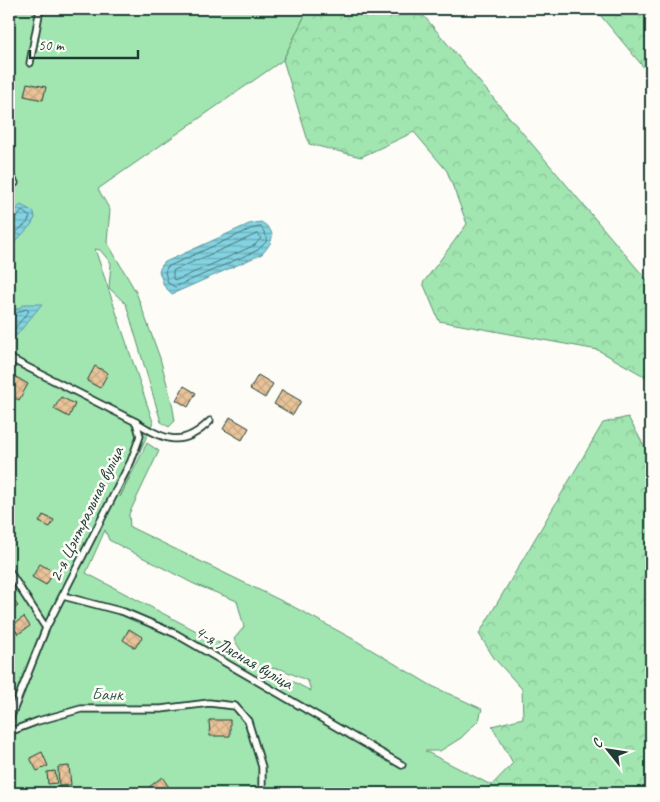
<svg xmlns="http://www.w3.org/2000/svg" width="660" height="802" font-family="Caveat,sans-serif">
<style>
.green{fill:#a1e5b0;stroke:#609172;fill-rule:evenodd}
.forest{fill:url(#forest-crowns);stroke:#609172}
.water{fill:url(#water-rules);stroke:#5c979c}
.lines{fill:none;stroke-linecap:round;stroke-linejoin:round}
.shore{stroke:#47797a;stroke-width:1}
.building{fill:url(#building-cross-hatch);stroke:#1f3d34}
.service-casing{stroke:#1f3d34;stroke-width:9}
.service{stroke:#fdfcf7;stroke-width:5.5}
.labels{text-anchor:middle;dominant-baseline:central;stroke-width:5;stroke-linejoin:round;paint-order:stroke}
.street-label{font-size:18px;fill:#1f3d34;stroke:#fdfcf7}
.park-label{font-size:18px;fill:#395f4d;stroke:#fdfcf7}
</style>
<defs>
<pattern id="forest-crowns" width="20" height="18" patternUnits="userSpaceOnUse" patternTransform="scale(1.25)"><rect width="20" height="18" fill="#a1e5b0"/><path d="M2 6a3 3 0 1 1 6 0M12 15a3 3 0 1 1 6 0" fill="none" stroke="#8ac598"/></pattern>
<pattern id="water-rules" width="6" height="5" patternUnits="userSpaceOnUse" patternTransform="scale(1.25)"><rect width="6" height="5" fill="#84d3e2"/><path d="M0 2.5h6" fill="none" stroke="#6bacb8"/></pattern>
<pattern id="building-cross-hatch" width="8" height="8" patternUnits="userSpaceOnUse" patternTransform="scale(1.25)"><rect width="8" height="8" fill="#e9c399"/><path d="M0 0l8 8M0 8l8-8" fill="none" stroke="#c7a884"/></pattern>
</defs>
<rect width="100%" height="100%" fill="#fdfcf7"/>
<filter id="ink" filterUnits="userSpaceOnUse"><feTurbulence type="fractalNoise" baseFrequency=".02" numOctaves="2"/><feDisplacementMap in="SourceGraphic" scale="10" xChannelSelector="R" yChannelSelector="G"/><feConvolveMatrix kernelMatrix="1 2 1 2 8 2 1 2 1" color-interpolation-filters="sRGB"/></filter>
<g filter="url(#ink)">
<path class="green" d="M9,9H308L283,60L98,189L110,210L107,242L136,292L160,358L172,403L175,421L169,427L161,422L126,304L109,288L111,263L100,250L95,249L153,422L120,497L147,443L159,451L129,514L130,527L292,606L355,640L432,686L482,709L479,720L461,738L440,751H425L491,785L484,793H9ZM105,530L109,540L194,584L237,601L244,627L234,639L244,656L86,573ZM267,668L281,669L308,681L311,691Z"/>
<g class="forest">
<path d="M308,9H418L651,285V380L598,350L439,321L423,283L467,224L447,171L414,132L361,157L309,144L283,60Z"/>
<path d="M595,9H651V76Z"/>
<path d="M628,417L651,458V793H484L513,763L492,726L523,718L522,689L494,658L479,634L603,423Z"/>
</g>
<g class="water">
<path d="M21,205L34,212L35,218L31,225L14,243H10C6,229 9,213 21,205Z"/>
<path d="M261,222C278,232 273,242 262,254L172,294L164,286L159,271L163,263L249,224Z"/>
<path d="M25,304H42L16,336L9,339V314Z"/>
</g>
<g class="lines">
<g class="shore">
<path d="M9,222L14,221L22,211L30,217L27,223L9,238"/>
<path d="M261,227L267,237L266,242L258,250L175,287L168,283L165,272L167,267L251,229Z"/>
<path d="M258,234L261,238L255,245L177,280L173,279V271Z"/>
<path d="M9,316L26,309L29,311L9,335"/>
</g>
</g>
<g class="building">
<path d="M27,83L46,87L43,100L24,96Z"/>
<path d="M95,366L108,373L100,388L87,381Z"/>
<path d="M9,373L28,384L19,400L9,395Z"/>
<path d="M258,375L273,384L265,398L250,389Z"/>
<path d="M184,386L196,393L188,407L176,400Z"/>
<path d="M282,390L301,401L293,415L274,404Z"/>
<path d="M61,397L75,404L69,417L54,409Z"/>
<path d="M230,417L249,428L242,440L223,429Z"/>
<path d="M43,515L54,520L50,527L39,522Z"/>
<path d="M40,564L54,572L46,585L32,577Z"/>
<path d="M9,594L18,606L9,613Z"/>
<path d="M24,617L30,626L18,634L12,625Z"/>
<path d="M129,629L142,637L135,648L123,640Z"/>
<path d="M209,720H230V736H210Z"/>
<path d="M42,752L48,766L37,771L30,758Z"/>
<path d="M69,766L71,785L59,786L58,767Z"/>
<path d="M55,771L57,783L48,784L47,772Z"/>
<path d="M162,777L173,793H152L148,788Z"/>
</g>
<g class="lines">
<defs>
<g id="service">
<path d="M30,63L40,9"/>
<path d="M9,174L15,183"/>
<path d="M9,358L136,422L140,436L131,461L46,628L9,721"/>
<path d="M136,422C165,441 183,448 210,421"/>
<path d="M9,571L46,628"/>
<path d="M63,596L124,612L176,634L402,765"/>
<path d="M9,732L38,721L81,709H161L209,703L235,706L248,721L262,767V793"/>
</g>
</defs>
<use href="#service" class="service-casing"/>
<use href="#service" class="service"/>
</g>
</g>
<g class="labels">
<g class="street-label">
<text transform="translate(86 514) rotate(-64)">2-я Цэнтральная вуліца</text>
<text transform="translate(244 657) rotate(30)">4-я Лясная вуліца</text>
</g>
<g class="park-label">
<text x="107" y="694">Банк</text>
</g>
</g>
<rect width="660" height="802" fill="none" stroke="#fdfcf7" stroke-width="30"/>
<rect x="15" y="15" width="630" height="772" fill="none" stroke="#1f3d34" stroke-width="2" filter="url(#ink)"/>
<g transform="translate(608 750) rotate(300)" stroke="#fdfcf7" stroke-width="4" paint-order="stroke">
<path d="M0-4L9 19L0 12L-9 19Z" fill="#1f3d34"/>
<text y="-8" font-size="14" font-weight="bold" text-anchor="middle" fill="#1f3d34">С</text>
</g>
<path d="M30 50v8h108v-8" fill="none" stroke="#1f3d34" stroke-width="2.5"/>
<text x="38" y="50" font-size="15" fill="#1f3d34" stroke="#fdfcf7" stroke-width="4" paint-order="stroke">50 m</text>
</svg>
